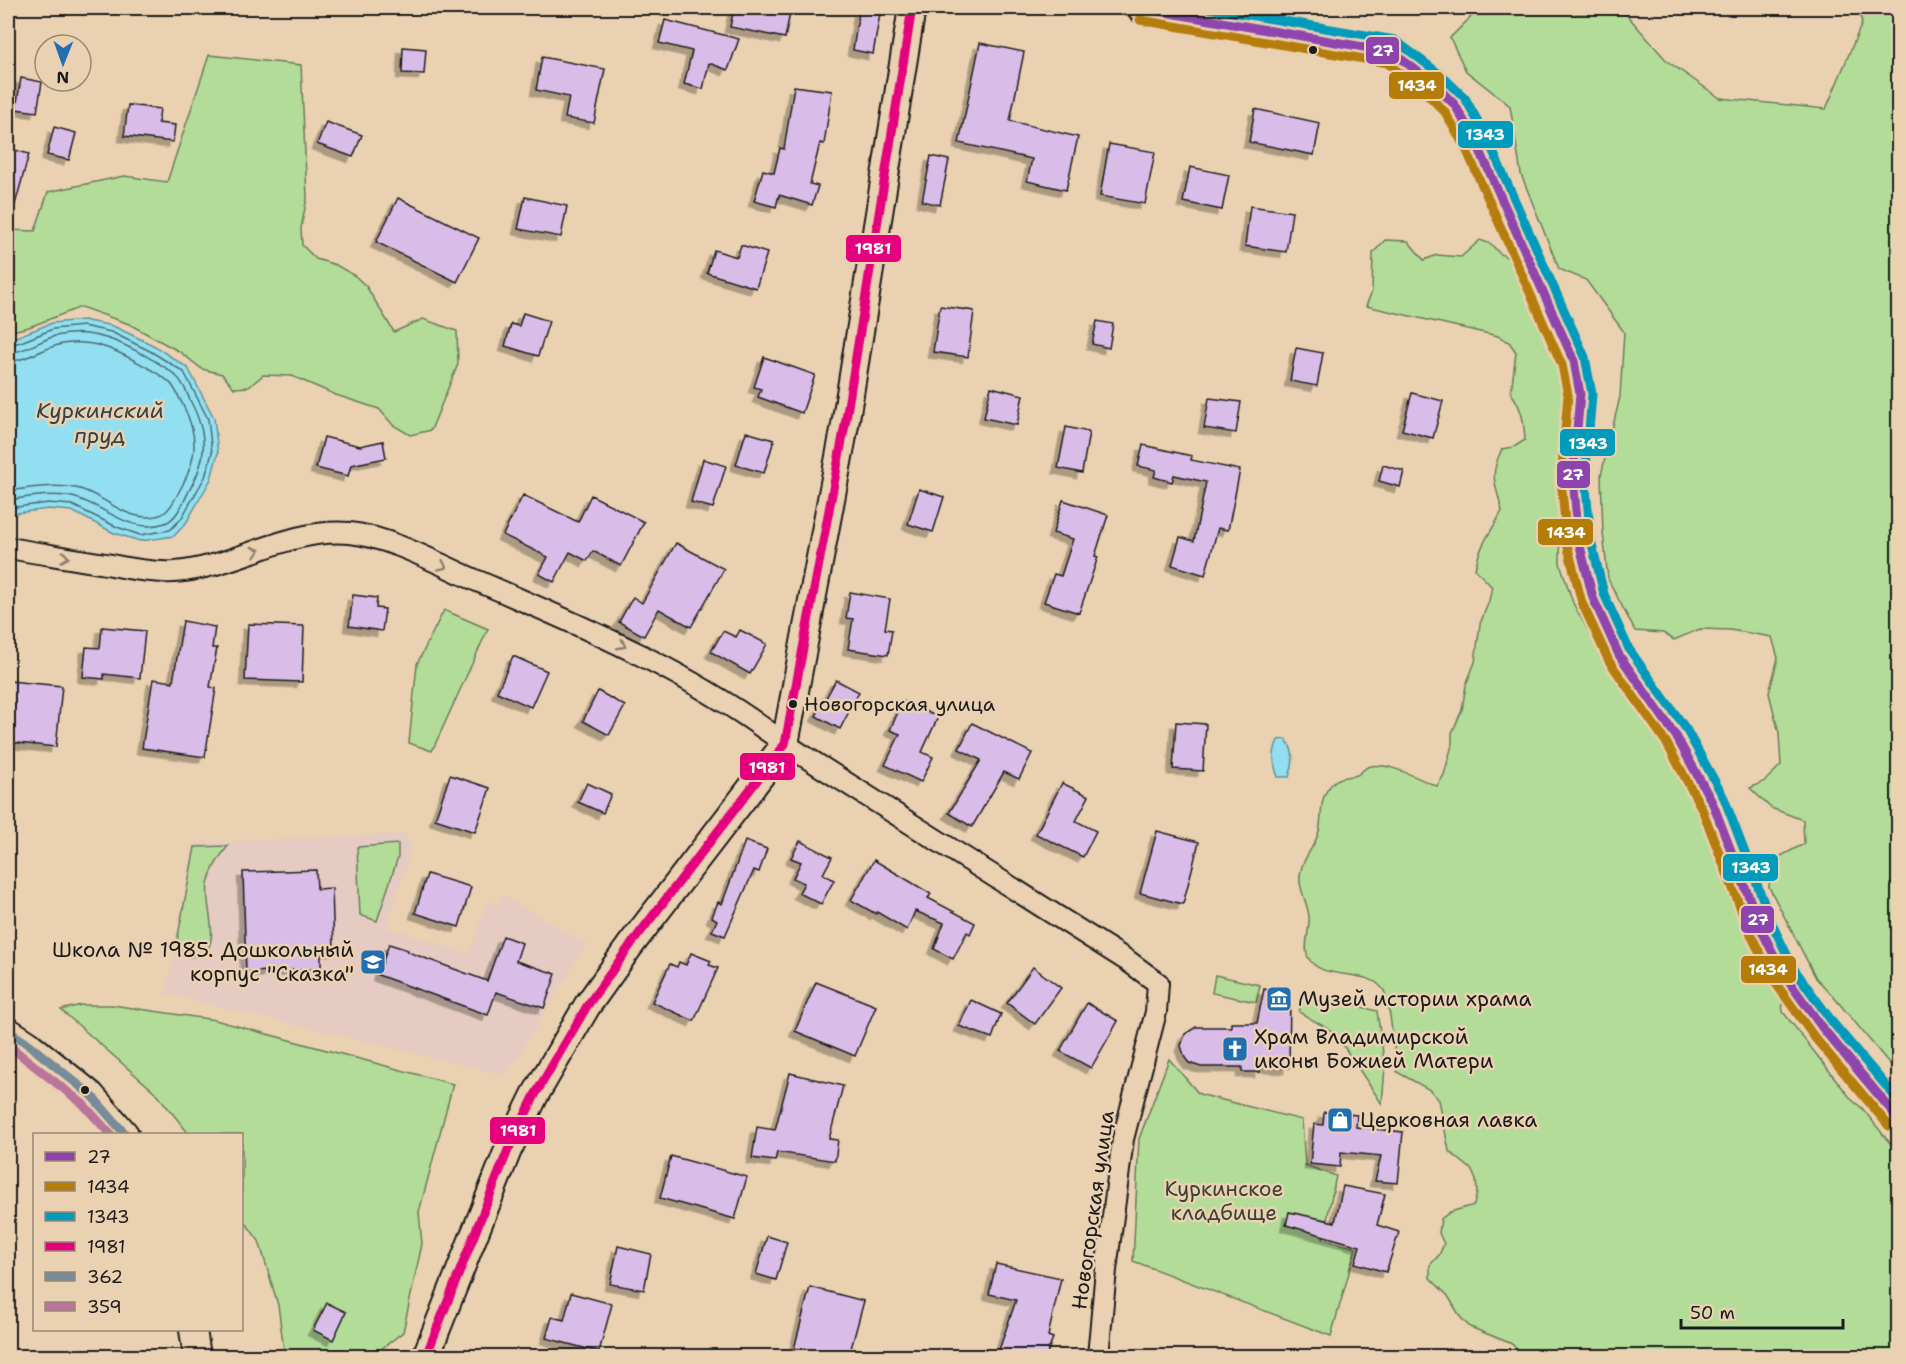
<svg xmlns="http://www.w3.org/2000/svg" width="1906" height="1364" font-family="'Shantell Sans',sans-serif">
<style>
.built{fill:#e5cbc2}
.green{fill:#b3dc98;stroke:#687c5a;stroke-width:1.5}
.water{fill:#91dff0;stroke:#62919b;stroke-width:1.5}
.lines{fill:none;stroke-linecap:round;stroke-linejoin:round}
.shore{stroke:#4b6a71;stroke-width:1.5}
.building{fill:#dabce9;stroke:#1c1c1c;stroke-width:1.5;filter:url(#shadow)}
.minor-casing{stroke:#1c1c1c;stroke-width:24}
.tertiary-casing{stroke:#1c1c1c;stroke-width:30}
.secondary-casing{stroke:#1c1c1c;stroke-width:33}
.minor{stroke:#ead1b1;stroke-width:20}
.tertiary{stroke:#ead1b1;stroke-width:26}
.secondary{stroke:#ead1b1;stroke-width:28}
.bus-1-casing{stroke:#ead1b1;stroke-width:14}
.bus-2-casing{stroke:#ead1b1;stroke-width:14}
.bus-3-casing{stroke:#ead1b1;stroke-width:14}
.bus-4-casing{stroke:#ead1b1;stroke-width:14}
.bus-5-casing{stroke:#ead1b1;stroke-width:14}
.bus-6-casing{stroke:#ead1b1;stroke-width:14}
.bus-1{stroke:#8e44ad;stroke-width:9}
.bus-2{stroke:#b57d08;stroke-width:9}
.bus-3{stroke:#039bbc;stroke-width:9}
.bus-4{stroke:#e5007d;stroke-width:9}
.bus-5{stroke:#778b99;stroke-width:9}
.bus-6{stroke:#bb749b;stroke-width:9}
.oneway{stroke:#8d806e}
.bus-dot{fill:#1c1c1c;stroke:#ead1b1;stroke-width:2}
.labels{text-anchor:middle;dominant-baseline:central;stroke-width:5;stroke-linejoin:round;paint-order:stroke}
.bus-label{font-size:20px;fill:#1c1c1c;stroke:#ead1b1;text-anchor:start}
.poi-label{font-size:21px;fill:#1c1c1c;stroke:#ead1b1;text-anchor:start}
.park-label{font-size:21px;fill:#3a4235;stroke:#ead1b1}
.street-label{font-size:21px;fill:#1c1c1c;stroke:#ead1b1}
.water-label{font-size:22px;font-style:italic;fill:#334346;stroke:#ead1b1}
.line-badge{stroke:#ead1b1;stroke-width:2}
.badge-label{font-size:16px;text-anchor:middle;font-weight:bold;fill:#fff}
</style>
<defs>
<filter id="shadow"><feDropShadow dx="-5.5" dy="5.5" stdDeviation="0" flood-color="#0004"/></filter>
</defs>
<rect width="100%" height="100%" fill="#ead1b1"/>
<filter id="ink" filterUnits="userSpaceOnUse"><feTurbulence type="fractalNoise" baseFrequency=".0167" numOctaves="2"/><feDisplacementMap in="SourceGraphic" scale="12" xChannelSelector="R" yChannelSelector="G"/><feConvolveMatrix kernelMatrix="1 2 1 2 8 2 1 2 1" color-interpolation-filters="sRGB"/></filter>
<g filter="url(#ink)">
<path class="built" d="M403,834L413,845L386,927L469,954L488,900L499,906L503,895L586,944L506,1075L166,994L193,843Z"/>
<g class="green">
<path d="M1858,8H1898V1074L1833,996L1816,978L1769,887L1771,861L1804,844L1803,820L1771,808L1750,788L1765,781L1781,765L1779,733L1769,693L1778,658L1772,637L1730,630L1700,629L1674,640L1663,633L1635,631L1608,579L1603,533L1601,475L1620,397L1624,332L1586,280L1559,269L1521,174L1510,106L1466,71L1450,38L1473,15L1565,12L1626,14L1667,61L1720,98L1826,109L1862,23Z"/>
<path d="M209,55L301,65L307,198L301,228L302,245L316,259L336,265L355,276L366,286L394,332L423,319L457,331L458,364L431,430L410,435L393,425L379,409L336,395L292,376L263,375L249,387L234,388L222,374L202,369L180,352L129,324L81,307L29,327L8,332V230L35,231L48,192L124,176L167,182Z"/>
<path d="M1385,240L1408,241L1424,260L1437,255L1461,257L1480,240L1491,244L1499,253L1510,259L1541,323L1563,385L1560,563L1573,603L1599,651L1671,756L1720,864L1746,938L1782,1003L1783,1012L1852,1100L1862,1108L1898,1153V1356H1528L1510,1343L1470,1327L1461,1318L1448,1296L1430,1278V1265L1439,1255L1444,1244L1439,1233L1441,1219L1450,1212L1474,1205L1477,1192L1476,1180L1471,1169L1449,1151L1439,1100L1430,1090L1397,1072C1394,1055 1391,1003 1384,991C1370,966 1320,983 1308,957C1303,947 1310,929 1309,917C1308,905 1301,893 1300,882C1298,861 1315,849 1319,831C1323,814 1318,798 1332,784C1338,776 1348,778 1357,775C1361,773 1364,768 1368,767C1387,760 1420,780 1437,786L1444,775L1452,745V733L1462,710L1466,685L1475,662L1480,624L1489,601L1492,587L1475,569C1480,543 1491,533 1502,511C1496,483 1488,478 1502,449L1514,447L1525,440C1524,421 1522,408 1511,393L1516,352L1509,342L1498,336L1366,306L1372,291L1373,253Z"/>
<path d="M444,610L488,629L432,751L409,743L417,664Z"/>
<path d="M398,844V857L377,921L360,915L357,847Z"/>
<path d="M228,846C219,857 211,869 208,884C204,907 220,934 205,954L190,957L178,947L177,941L195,847Z"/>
<path d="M1215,975L1260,985L1256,1002L1212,993Z"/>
<path d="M1305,992L1377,1011L1385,1067L1382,1104L1335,1033L1299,1012Z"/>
<path d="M81,1005H112L215,1020L453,1084L419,1212L422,1244L403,1332L372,1356H295L284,1351L278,1305L259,1241L242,1218V1134H189L156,1093L61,1010Z"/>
<path d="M1169,1059L1199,1094L1302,1120L1305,1165L1336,1176L1323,1239L1356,1248L1331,1336L1133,1261L1139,1139Z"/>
</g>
<g class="water">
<path d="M83,320L113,326L153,345L188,368L214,418L218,453L211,479L186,523L174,536L140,541L114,533L72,511L49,509L8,514V340L52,323Z"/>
<path d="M1286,739C1295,752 1294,762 1289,777H1278C1273,763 1272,754 1278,740Z"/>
</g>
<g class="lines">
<g class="shore">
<path d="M8,345L21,342L53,329L83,326L111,332L150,351L184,372L208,419L212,453L205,477L181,519L170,530L140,535L117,527L72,505L49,503L8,508"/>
<path d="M8,353C25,352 39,341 55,336C72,332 92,333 109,339C127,345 164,364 177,377C183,382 187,393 190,400C208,435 208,457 189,491C184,501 176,520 165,523C130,535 107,507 76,498C56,492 28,497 8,500"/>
<path d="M8,362C24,361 39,351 55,346C70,341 89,342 104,347C118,351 163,374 172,385C176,390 179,398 183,405C198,435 198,456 182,486C177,495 170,512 160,515C126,525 106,494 76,488C54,484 29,488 8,491"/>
</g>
</g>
<g class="building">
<path d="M734,8H791L785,38L730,27Z"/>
<path d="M859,11L880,14L873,54L853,50Z"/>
<path d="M665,20L739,39L728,70L709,63L703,89L684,84L692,51L659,43Z"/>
<path d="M980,43L1024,52L1010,121L1078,137L1066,190L1027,181L1032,159L959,143Z"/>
<path d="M403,47L426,49L424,74L402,73Z"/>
<path d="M542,57L605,69L594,123L565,118L569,97L536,90Z"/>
<path d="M21,78L42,82L37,112L16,109Z"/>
<path d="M794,86L832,91L824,144L820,143L810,184L818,186L812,205L779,195L776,207L754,201L763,170L774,173L780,148L784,149Z"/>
<path d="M128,105L160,109L158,123L175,125L173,142L124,136Z"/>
<path d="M1255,109L1320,123L1314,155L1249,142Z"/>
<path d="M326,122L362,135L353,157L317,144Z"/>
<path d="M54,127L76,133L69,160L47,155Z"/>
<path d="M1109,144L1155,152L1145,204L1100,196Z"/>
<path d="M8,148L29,154L13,212L8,211Z"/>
<path d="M931,156L949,160L940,205L922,201Z"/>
<path d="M1190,167L1229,175L1222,210L1183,202Z"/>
<path d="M525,197L567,206L561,237L518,229Z"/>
<path d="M398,198L479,238L457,282L376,242Z"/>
<path d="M1250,206L1292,212L1286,252L1245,246Z"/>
<path d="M741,245L767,253L756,288L707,273L714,250L737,257Z"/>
<path d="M940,306L974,311L968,357L933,352Z"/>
<path d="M523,313L549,321L538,356L505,346L511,324L519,326Z"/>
<path d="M1097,321L1113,324L1109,348L1092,344Z"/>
<path d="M1296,348L1323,353L1317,386L1290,381Z"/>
<path d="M764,357L815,375L802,413L758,397L761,389L754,387Z"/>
<path d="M991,387L1023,395L1017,425L984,418Z"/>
<path d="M1412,393L1443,401L1433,438L1402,430Z"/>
<path d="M1209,398L1241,402L1236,433L1204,428Z"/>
<path d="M1066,427L1089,432L1082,473L1058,468Z"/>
<path d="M746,432L774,440L764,473L736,465Z"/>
<path d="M324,437L360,446L383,441L386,458L351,465L348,476L316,468Z"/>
<path d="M1143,445L1192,456L1191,460L1240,470L1228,530L1218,528L1205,575L1172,565L1180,537L1194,541L1206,482L1174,475L1172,482L1154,477L1156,470L1138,466Z"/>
<path d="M703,459L726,466L713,508L691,502Z"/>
<path d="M1383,465L1404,471L1400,487L1379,481Z"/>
<path d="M919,489L944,497L933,532L908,524Z"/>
<path d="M523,495L578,522L591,495L644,522L621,566L593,551L587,561L570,552L554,582L539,574L548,557L503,535Z"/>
<path d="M1063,500L1108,515L1095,556L1098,557L1079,613L1044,602L1054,574L1061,576L1073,539L1053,533Z"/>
<path d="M676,543L724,569L691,627L659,609L644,636L619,622L633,597L642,603Z"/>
<path d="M850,592L890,599L885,629L892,630L888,655L848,649L853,619L846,618Z"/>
<path d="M353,595L377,598L376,608L385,609L382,631L349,626Z"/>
<path d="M183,621L215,627L212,648H217L210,687L216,688L205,757L142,748L153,679L173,682Z"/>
<path d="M248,624L304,626L302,682L245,680Z"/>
<path d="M102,627L145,631L140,678L104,674V679L83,677L86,647L100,648Z"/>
<path d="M740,630L767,644L750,674L711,652L723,631L736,637Z"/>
<path d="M513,656L547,671L531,707L497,692Z"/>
<path d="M836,680L859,692L840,729L816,716Z"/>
<path d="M9,681L62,686L56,747L8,742Z"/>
<path d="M598,691L625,706L609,735L583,721Z"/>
<path d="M903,701L938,717L922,752L933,757L921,782L885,765L900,734L890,730Z"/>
<path d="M1176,722L1206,724L1203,771L1173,769Z"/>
<path d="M972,723L1032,753L1019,779L1004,772L972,827L949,813L981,760L959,749Z"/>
<path d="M450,775L490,788L475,832L435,819Z"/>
<path d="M587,783L611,794L603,813L578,802Z"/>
<path d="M1062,783L1089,796L1076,821L1096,831L1083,857L1036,834Z"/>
<path d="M1157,831L1199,842L1183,904L1140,893Z"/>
<path d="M745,841L767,849L759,872L754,870L725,936L712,931L717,920L712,917L718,902L722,904Z"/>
<path d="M800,841L832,857L823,874L834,880L821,904L799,893L804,883L793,878L801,862L791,858Z"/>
<path d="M874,860L931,894L928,898L975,923L970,934L967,932L953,959L934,949L944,923L915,911L907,930L877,912L876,914L851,900Z"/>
<path d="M316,870L317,889L332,888L334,950H321V969L246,972L243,872Z"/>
<path d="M427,874L471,887L459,927L415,913Z"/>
<path d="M503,936L522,943L516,961L556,974L544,1008L496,992L488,1015L378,975L389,944L408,950V952L487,981Z"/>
<path d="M691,953L711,961L709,965L718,968L694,1021L652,1002L670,964L677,967L679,962L686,965Z"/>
<path d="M1033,967L1061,988L1035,1024L1007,1003Z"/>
<path d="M816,982L876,1006L855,1056L795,1031Z"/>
<path d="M1264,989L1290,995L1289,1068L1260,1067V1072H1242V1067H1201L1189,1063L1185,1058L1181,1046L1185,1034L1196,1027H1231V1023H1257Z"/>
<path d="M971,1000L1001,1014L992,1038L959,1026Z"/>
<path d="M1087,1003L1118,1021L1091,1068L1060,1051Z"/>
<path d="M790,1073L843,1086L829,1139L838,1140L835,1161L777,1152L775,1161L752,1158L757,1127L775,1130Z"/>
<path d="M1324,1112L1357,1115L1356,1127L1403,1132L1398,1183L1375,1181L1381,1156L1341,1152L1340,1167L1310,1164L1314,1124L1323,1125Z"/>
<path d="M671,1156L747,1177L735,1219L660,1198Z"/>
<path d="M1343,1186L1385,1194L1377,1225L1399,1232L1386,1272L1355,1263L1360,1246L1286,1225L1289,1212L1335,1222Z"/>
<path d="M767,1236L787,1242L776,1280L756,1274Z"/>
<path d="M618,1246L651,1254L644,1290L610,1284Z"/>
<path d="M996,1264L1061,1278L1048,1336L1053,1338L1046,1356H997L1016,1300L989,1294Z"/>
<path d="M810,1287L864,1301L849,1356H796L798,1350L794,1349Z"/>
<path d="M571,1293L612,1304L599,1352L546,1338L552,1317L564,1320Z"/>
<path d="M327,1303L346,1312L333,1340L313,1330Z"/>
</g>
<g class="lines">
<defs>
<path id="minor" d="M8,548C40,553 73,559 106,564C128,568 151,573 174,572C234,568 289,527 350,533C389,537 437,563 473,579C582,626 690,671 785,744L1128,961L1158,983L1156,1012L1123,1139L1106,1270L1098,1356"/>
<g id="tertiary">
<path d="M8,1031L28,1044L91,1095L125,1134"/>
<path d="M193,1330L197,1356"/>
<path d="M426,1356L508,1150L535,1095L587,1006L629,947L785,744L845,425L912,8"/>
</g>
<path id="secondary" d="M1142,8L1392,52L1433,83L1455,105L1477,144L1574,361L1580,394L1573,478L1579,542L1593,598L1619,655L1676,736L1713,804L1762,931L1784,975L1824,1030L1898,1118"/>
</defs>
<use href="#minor" class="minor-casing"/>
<use href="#tertiary" class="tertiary-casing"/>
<use href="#secondary" class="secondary-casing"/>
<use href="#minor" class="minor"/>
<use href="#tertiary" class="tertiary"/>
<use href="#secondary" class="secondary"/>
<defs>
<path id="bus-1" d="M1142,8L1392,52L1433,83L1455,105L1477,144L1574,361L1580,394L1573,478L1579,542L1593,598L1619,655L1676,736L1713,804L1762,931L1784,975L1824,1030L1898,1118"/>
<path id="bus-2" d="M1140,20L1387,63L1425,92L1445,112L1466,149L1562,365L1568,395L1561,479L1567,544L1582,603L1609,661L1666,742L1702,809L1751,935L1774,981L1815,1038L1889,1126"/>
<path id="bus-3" d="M1208,8L1395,40L1441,75L1465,98L1487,138L1585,357L1592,394L1585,478L1591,540L1604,594L1629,649L1686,729L1724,798L1773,926L1794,969L1833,1023L1898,1100"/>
<path id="bus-4" d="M426,1356L508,1150L535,1095L587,1006L629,947L785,744L845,425L912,8"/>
<path id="bus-5" d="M8,1031L28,1044L91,1095L125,1134"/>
<path id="bus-6" d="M8,1045L83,1104L110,1134"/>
</defs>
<use href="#bus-1" class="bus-1-casing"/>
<use href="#bus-2" class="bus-2-casing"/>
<use href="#bus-3" class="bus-3-casing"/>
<use href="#bus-4" class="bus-4-casing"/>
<use href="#bus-5" class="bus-5-casing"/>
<use href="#bus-6" class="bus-6-casing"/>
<use href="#bus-1" class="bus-1"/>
<use href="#bus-2" class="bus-2"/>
<use href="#bus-3" class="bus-3"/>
<use href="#bus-4" class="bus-4"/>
<use href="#bus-5" class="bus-5"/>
<use href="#bus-6" class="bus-6"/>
</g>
<defs><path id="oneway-chevron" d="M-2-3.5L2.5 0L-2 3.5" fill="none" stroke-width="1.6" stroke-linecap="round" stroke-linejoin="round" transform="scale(1.5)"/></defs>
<g class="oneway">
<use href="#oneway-chevron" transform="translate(256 551) rotate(-17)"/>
<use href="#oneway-chevron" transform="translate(65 557) rotate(9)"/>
<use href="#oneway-chevron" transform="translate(443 566) rotate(24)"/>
<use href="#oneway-chevron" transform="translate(622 645) rotate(27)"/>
</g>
</g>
<defs>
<symbol id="school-square" viewBox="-11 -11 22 22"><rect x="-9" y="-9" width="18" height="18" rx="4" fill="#1f6fb2" stroke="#ead1b1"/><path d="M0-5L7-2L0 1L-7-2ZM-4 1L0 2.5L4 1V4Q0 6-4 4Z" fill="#fff"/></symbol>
<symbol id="museum-square" viewBox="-11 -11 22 22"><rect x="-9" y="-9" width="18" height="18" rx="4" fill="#1f6fb2" stroke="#ead1b1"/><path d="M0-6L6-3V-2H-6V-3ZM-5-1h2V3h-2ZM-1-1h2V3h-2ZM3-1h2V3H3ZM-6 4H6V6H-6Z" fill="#fff"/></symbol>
<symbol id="church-square" viewBox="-11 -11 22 22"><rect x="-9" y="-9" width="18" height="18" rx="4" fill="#1f6fb2" stroke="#ead1b1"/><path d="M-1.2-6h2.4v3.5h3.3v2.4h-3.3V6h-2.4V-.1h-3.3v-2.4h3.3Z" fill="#fff"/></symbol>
<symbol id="shop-square" viewBox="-11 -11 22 22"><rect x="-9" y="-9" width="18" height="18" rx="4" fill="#1f6fb2" stroke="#ead1b1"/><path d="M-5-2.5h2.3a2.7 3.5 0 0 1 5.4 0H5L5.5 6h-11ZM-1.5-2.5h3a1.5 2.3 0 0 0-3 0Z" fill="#fff"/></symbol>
</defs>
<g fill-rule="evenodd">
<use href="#school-square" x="358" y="947" width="30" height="30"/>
<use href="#museum-square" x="1264" y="984" width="30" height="30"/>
<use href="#church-square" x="1220" y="1034" width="30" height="30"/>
<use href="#shop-square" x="1325" y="1105" width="30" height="30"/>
</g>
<g class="bus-dot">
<circle cx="1313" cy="50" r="5"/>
<circle cx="793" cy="704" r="5"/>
<circle cx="85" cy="1090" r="5"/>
</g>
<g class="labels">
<g class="bus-label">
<text x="804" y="704">Новогорская улица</text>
</g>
<g class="poi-label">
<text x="354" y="950" text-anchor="end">Школа № 1985. Дошкольный<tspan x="354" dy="24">корпус "Сказка"</tspan></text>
<text x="1298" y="999">Музей истории храма</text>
<text x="1254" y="1037">Храм Владимирской<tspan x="1254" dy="24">иконы Божией Матери</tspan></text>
<text x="1360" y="1120">Церковная лавка</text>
</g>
<g class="park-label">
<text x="1224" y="1189">Куркинское<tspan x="1224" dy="24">кладбище</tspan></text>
</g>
<g class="street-label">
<text transform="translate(1093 1210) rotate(-82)">Новогорская улица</text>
</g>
<g class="water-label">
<text x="100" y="410">Куркинский<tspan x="100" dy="25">пруд</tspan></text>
</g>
</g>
<g class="line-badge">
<rect x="1365" y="36" width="35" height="29" rx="6" fill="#8e44ad"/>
<rect x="1388" y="71" width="57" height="29" rx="6" fill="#b57d08"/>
<rect x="1457" y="120" width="57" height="29" rx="6" fill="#039bbc"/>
<rect x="845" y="234" width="57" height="29" rx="6" fill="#e5007d"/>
<rect x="1559" y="428" width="57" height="29" rx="6" fill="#039bbc"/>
<rect x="1556" y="460" width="35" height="29" rx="6" fill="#8e44ad"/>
<rect x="1537" y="518" width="57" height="28" rx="6" fill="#b57d08"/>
<rect x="739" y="752" width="57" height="29" rx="6" fill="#e5007d"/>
<rect x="1722" y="853" width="57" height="29" rx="6" fill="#039bbc"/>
<rect x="1740" y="905" width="35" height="29" rx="6" fill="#8e44ad"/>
<rect x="1740" y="955" width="57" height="29" rx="6" fill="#b57d08"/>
<rect x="489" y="1116" width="57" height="29" rx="6" fill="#e5007d"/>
</g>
<g class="badge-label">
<text x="1383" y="56">27</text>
<text x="1417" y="91">1434</text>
<text x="1485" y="140">1343</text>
<text x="873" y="254">1981</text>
<text x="1588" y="449">1343</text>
<text x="1573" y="480">27</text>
<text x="1566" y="538">1434</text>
<text x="767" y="773">1981</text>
<text x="1751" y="873">1343</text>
<text x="1758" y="925">27</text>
<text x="1768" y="975">1434</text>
<text x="518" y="1136">1981</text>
</g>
<rect width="1906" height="1364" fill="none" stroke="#ead1b1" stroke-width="30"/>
<rect x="15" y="15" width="1876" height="1334" fill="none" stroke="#1c1c1c" stroke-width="2" filter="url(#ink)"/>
<rect x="33" y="1133" width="210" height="198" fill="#ead1b1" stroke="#988975" stroke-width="1.5"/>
<rect x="45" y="1152" width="30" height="9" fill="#8e44ad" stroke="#988975" stroke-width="1.5"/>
<text x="87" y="1163" font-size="18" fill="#1c1c1c">27</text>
<rect x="45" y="1182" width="30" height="9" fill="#b57d08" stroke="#988975" stroke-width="1.5"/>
<text x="87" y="1193" font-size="18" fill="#1c1c1c">1434</text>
<rect x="45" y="1212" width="30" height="9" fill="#039bbc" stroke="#988975" stroke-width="1.5"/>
<text x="87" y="1223" font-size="18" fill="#1c1c1c">1343</text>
<rect x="45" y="1242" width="30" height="9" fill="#e5007d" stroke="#988975" stroke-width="1.5"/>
<text x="87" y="1253" font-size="18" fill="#1c1c1c">1981</text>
<rect x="45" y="1272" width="30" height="9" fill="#778b99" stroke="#988975" stroke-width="1.5"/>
<text x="87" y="1283" font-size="18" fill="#1c1c1c">362</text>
<rect x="45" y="1302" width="30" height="9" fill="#bb749b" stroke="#988975" stroke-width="1.5"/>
<text x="87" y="1313" font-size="18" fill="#1c1c1c">359</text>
<g transform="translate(63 63) rotate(181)"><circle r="28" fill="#ead1b1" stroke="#988975" stroke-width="1.5"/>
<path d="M0-4.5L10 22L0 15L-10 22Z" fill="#1f6fb2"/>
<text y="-9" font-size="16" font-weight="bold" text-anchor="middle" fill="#1c1c1c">N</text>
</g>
<path d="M1681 1319v9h162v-9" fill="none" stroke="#1c1c1c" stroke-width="3"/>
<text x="1690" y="1319" font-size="18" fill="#1c1c1c" stroke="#ead1b1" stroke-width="4.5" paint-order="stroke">50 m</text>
</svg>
